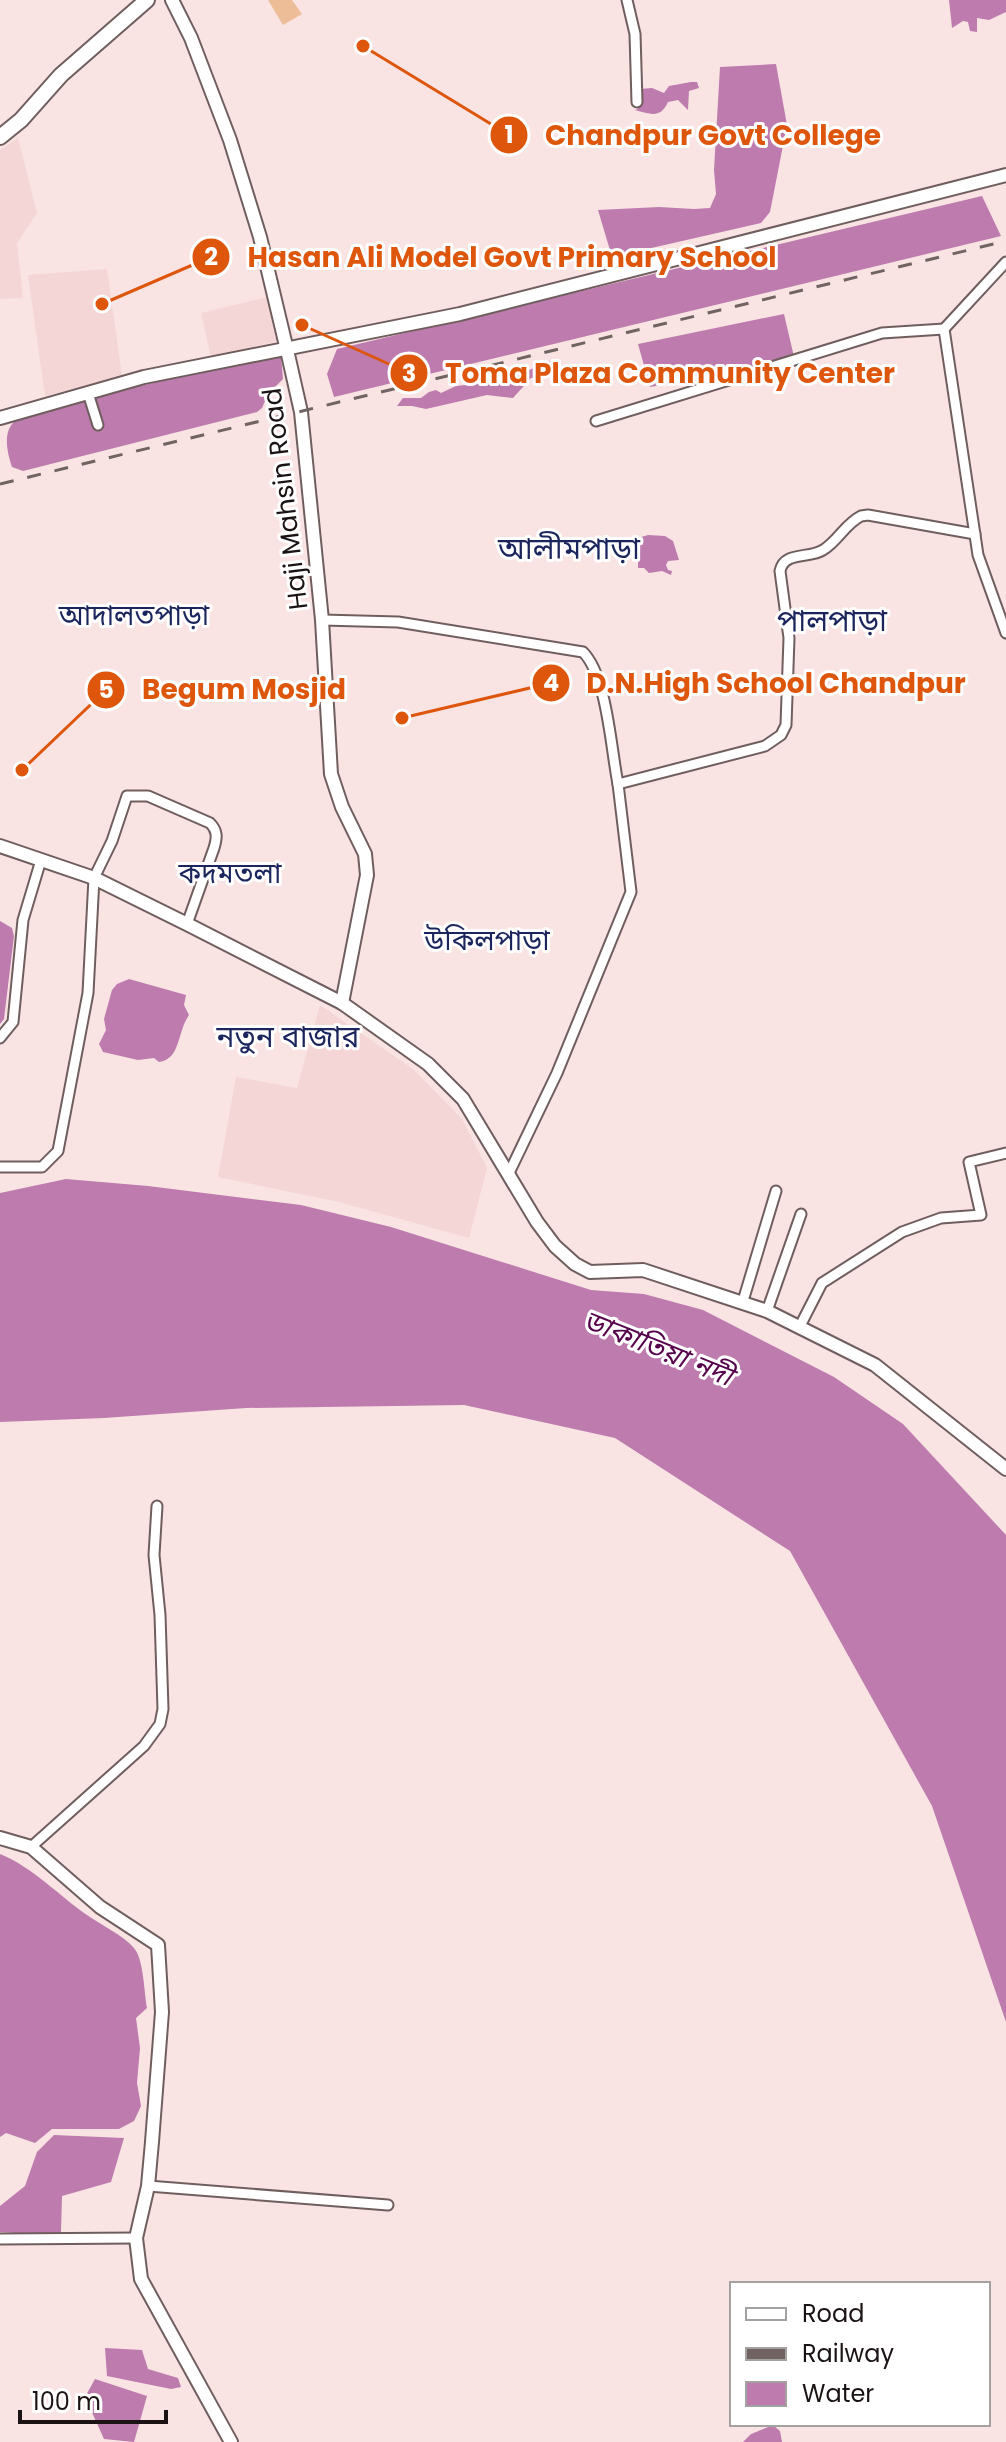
<svg xmlns="http://www.w3.org/2000/svg" width="1006" height="2442" font-family="Poppins,'Noto Sans Bengali',sans-serif">
<style>
.built{fill:#f4d6d6}
.green{fill:#ecbd96}
.water{fill:#bd7bae}
.lines{fill:none;stroke-linecap:round;stroke-linejoin:round}
.street-casing{stroke:#705e5e;stroke-width:13}
.secondary-casing{stroke:#705e5e;stroke-width:16}
.primary-casing{stroke:#705e5e;stroke-width:18}
.street{stroke:#fff;stroke-width:9}
.secondary{stroke:#fff;stroke-width:12}
.primary{stroke:#fff;stroke-width:14}
.rail{stroke:#706362;stroke-width:3;stroke-dasharray:14 14;stroke-linecap:butt}
.labels{text-anchor:middle;dominant-baseline:central;stroke-width:6;stroke-linejoin:round;paint-order:stroke}
.street-label{font-size:26px;fill:#1b1313;stroke:#fff}
.neighbourhood-label{font-size:28px;fill:#1b255d;stroke:#fff}
.water-label{font-size:28px;font-style:italic;fill:#57034c;stroke:#fff}
.quarter-label{font-size:30px;fill:#1b255d;stroke:#fff}
.leader{fill:none;stroke:#de560c;stroke-width:3}
.callout-dot{fill:#de560c;stroke:#fff;stroke-width:3}
.mark-label{font-size:24px;text-anchor:middle;font-weight:bold;fill:#fff}
.callout-label{font-size:28px;text-anchor:middle;font-weight:bold;fill:#de560c;stroke:#fff;stroke-width:6;stroke-linejoin:round;paint-order:stroke}
</style>
<rect width="100%" height="100%" fill="#f9e4e3"/>
<g class="built">
<path d="M18,138L37,213L17,243L23,298L0,299V150Z"/>
<path d="M107,269L122,376L45,396L28,275Z"/>
<path d="M268,297L278,341L211,357L201,313Z"/>
<path d="M320,1005L413,1069L462,1119L487,1168L469,1238L339,1202L218,1177L236,1077L297,1088Z"/>
</g>
<path class="green" d="M268,0H292L302,14L283,25Z"/>
<g class="water">
<path d="M949,0H1006V12L989,20L977,18V32L970,31L968,22L963,21L952,28Z"/>
<path d="M776,64L787,125L770,212L761,223L612,257L598,210L659,207L694,209L710,208L716,194L714,170L720,67Z"/>
<path d="M691,82H697L699,88L689,91L688,110L678,100L668,102C660,119 651,114 635,110L638,109L640,89L652,88L664,93L669,86Z"/>
<path d="M982,196L1001,236L334,397L327,374L337,349Z"/>
<path d="M784,314L795,361L650,387L638,344Z"/>
<path d="M269,354L281,356L283,379L268,394L262,408L257,412L23,471L12,467C7,452 2,431 16,420L104,395Z"/>
<path d="M549,361L558,362C557,379 544,377 531,378L513,398L487,395L426,409L412,406H397L403,398H421L429,392L436,390L441,393L456,386L505,381Z"/>
<path d="M648,535L665,536L673,541L679,560L668,561L666,565L668,570L672,571L671,575L662,571L649,573L644,568H638V538Z"/>
<path d="M0,921L12,928L14,936L4,1019L0,1024Z"/>
<path d="M129,979L186,995L184,1005L189,1015C177,1032 181,1059 159,1062L154,1058L138,1060L103,1052L99,1044L106,1030L104,1019L112,990L117,984Z"/>
<path d="M66,1179L148,1186L301,1205L391,1227L591,1290L644,1294L703,1310L834,1377L903,1424L1006,1535V2022L932,1806L790,1551L615,1438L464,1405L246,1408L104,1418L0,1422V1193Z"/>
<path d="M0,1854C34,1868 58,1895 87,1915C101,1925 123,1935 134,1948C144,1960 144,1992 147,2008L136,2018L140,2048L137,2083L141,2106L134,2121L119,2129H52L35,2143L6,2133L0,2137Z"/>
<path d="M54,2135L124,2138L111,2182L62,2196L61,2232L46,2235L0,2232V2206L25,2186L37,2152Z"/>
<path d="M105,2348L142,2350L148,2369L178,2378L181,2387L171,2389L107,2376Z"/>
<path d="M95,2379L147,2396L134,2442L104,2439L85,2397Z"/>
<path d="M773,2425L780,2431L782,2442H743L751,2434Z"/>
</g>
<g class="lines">
<defs>
<g id="street">
<path d="M627,0L635,34L637,102"/>
<path d="M1006,262L944,329L978,555L1006,633"/>
<path d="M88,393L98,425"/>
<path d="M596,421L882,333L944,329"/>
<path d="M322,620L398,622L583,652C607,676 611,749 618,784"/>
<path d="M0,1038L13,1022L23,920L41,860"/>
<path d="M0,1167H42L58,1151L88,993L94,878L112,841L127,796H148L210,823C218,831 217,838 214,848L187,924"/>
<path d="M509,1173L557,1073L631,892L618,784L765,746L781,735L786,725L789,638L780,571C784,551 809,559 823,550C838,541 845,524 861,516L868,515L975,534"/>
<path d="M743,1301L776,1191"/>
<path d="M767,1311L801,1214"/>
<path d="M799,1328L822,1283L902,1232L941,1218L981,1215L969,1162L1006,1153"/>
<path d="M31,1847L144,1746L160,1724L163,1709L160,1615L154,1555L157,1506"/>
<path d="M148,2186L388,2205"/>
<path d="M0,2239L136,2238"/>
</g>
<g id="secondary">
<path d="M172,0L191,38L230,140L260,237L287,350L301,412L322,620L331,774L342,807L365,854L367,875L342,1003"/>
<path d="M0,418L144,377L460,314L1006,175"/>
<path d="M0,846L94,878L187,924L342,1003L428,1064L463,1099L537,1222L555,1246L575,1264L590,1272L643,1270L767,1311L875,1365L1006,1469"/>
<path d="M0,1838L31,1847L100,1907L158,1945L162,2012L152,2142L148,2186L136,2238L141,2279L231,2442"/>
</g>
<path id="primary" d="M0,137L21,120L61,75L147,0"/>
</defs>
<use href="#street" class="street-casing"/>
<use href="#secondary" class="secondary-casing"/>
<use href="#primary" class="primary-casing"/>
<use href="#street" class="street"/>
<use href="#secondary" class="secondary"/>
<use href="#primary" class="primary"/>
<path class="rail" d="M0,484L1006,241"/>
</g>
<g class="labels">
<g class="street-label">
<text transform="translate(285 499) rotate(-97)">Haji Mahsin Road</text>
</g>
<g class="neighbourhood-label">
<text x="134" y="615">আদালতপাড়া</text>
<text x="230" y="873">কদমতলা</text>
<text x="487" y="940">উকিলপাড়া</text>
</g>
<g class="water-label">
<text transform="translate(658 1348) rotate(22)">ডাকাতিয়া নদী</text>
</g>
<g class="quarter-label">
<text x="569" y="548">আলীমপাড়া</text>
<text x="832" y="620">পালপাড়া</text>
<text x="288" y="1036">নতুন বাজার</text>
</g>
</g>
<path class="leader" d="M363 46L509 135M102 304L211 257M302 325L409 373M402 718L551 683M22 770L106 690"/>
<g class="callout-dot">
<circle cx="363" cy="46" r="8"/>
<circle cx="102" cy="304" r="8"/>
<circle cx="302" cy="325" r="8"/>
<circle cx="402" cy="718" r="8"/>
<circle cx="22" cy="770" r="8"/>
<circle cx="509" cy="135" r="20"/>
<circle cx="211" cy="257" r="20"/>
<circle cx="409" cy="373" r="20"/>
<circle cx="551" cy="683" r="20"/>
<circle cx="106" cy="690" r="20"/>
</g>
<g class="mark-label">
<text x="509" y="143">1</text>
<text x="211" y="265">2</text>
<text x="409" y="382">3</text>
<text x="551" y="691">4</text>
<text x="106" y="698">5</text>
</g>
<g class="callout-label">
<text x="713" y="145">Chandpur Govt College</text>
<text x="512" y="267">Hasan Ali Model Govt Primary School</text>
<text x="670" y="383">Toma Plaza Community Center</text>
<text x="776" y="693">D.N.High School Chandpur</text>
<text x="244" y="699">Begum Mosjid</text>
</g>
<rect x="730" y="2282" width="260" height="144" fill="#ffffff" stroke="#a4a1a1" stroke-width="2"/>
<rect x="746" y="2308" width="40" height="12" fill="#ffffff" stroke="#a4a1a1" stroke-width="2"/>
<text x="802" y="2322" font-size="24" fill="#1b1313">Road</text>
<rect x="746" y="2348" width="40" height="12" fill="#706362" stroke="#a4a1a1" stroke-width="2"/>
<text x="802" y="2362" font-size="24" fill="#1b1313">Railway</text>
<rect x="746" y="2382" width="40" height="24" fill="#bd7bae" stroke="#a4a1a1" stroke-width="2"/>
<text x="802" y="2402" font-size="24" fill="#1b1313">Water</text>
<path d="M20 2410v12h146v-12" fill="none" stroke="#1b1313" stroke-width="4"/>
<text x="32" y="2410" font-size="24" fill="#1b1313" stroke="#ffffff" stroke-width="6" paint-order="stroke">100 m</text>
</svg>
